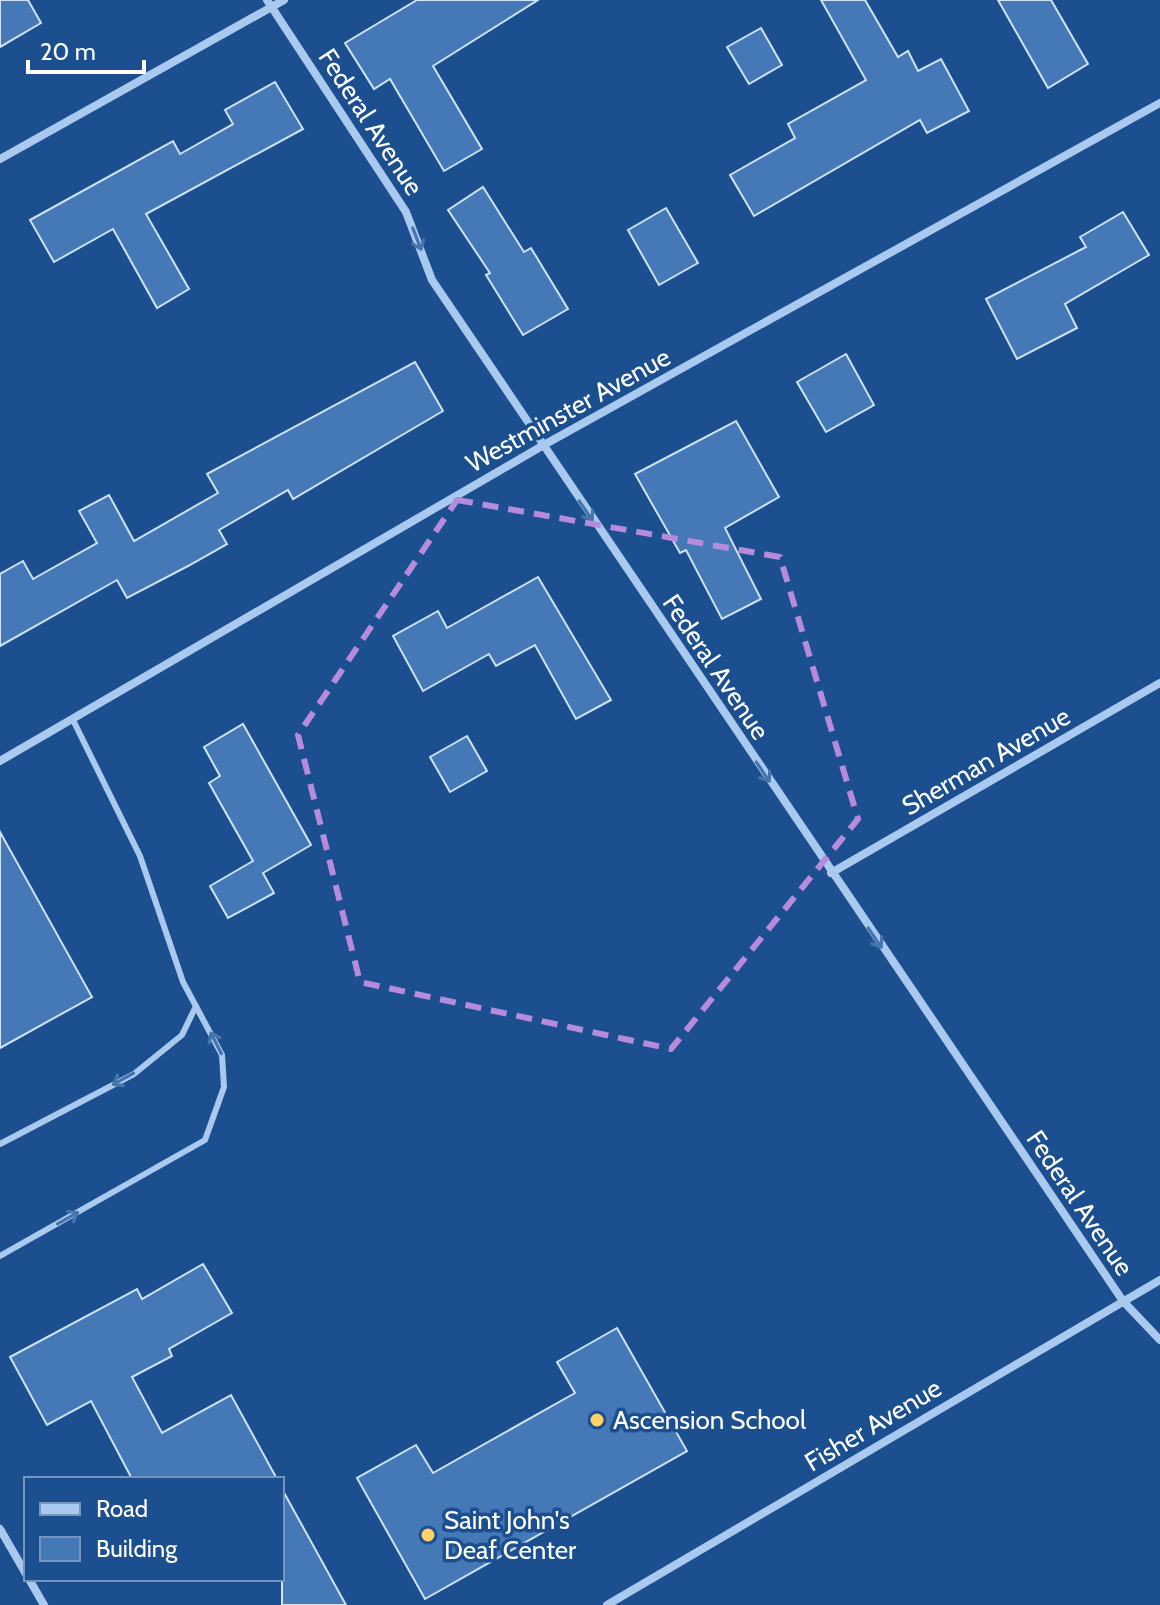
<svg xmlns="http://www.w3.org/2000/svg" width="1160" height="1605" font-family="Cabin,sans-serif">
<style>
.building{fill:#4478b7;stroke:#cfe3fa;stroke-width:2}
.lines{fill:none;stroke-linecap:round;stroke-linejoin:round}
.service{stroke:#a9c9ee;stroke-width:6}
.minor{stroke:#a9c9ee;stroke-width:8}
.oneway{stroke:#4674ac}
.marked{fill:none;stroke:#b68bdc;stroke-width:6;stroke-dasharray:16 10;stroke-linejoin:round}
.poi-dot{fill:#ffd166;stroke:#1b4f8f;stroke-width:3}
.labels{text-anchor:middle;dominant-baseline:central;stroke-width:7;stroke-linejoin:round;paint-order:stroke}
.street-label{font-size:26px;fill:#fff;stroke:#1b4f8f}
.poi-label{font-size:26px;fill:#fff;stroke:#1b4f8f;text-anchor:start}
</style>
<rect width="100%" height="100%" fill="#1b4f8f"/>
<g class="building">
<path d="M0,0H28L41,23L0,47Z"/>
<path d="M417,0H538L433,66L482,149L444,171L390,79L374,89L345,43Z"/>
<path d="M821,0H865L898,57L908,51L918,71L941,59L969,111L927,133L920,120L754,216L730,175L795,138L788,124L866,80Z"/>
<path d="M998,0H1051L1088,64L1048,88Z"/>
<path d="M761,28L782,65L749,84L727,47Z"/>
<path d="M275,82L303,129L146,214L189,289L157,308L113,229L54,262L30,220L173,141L180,154L233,124L225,110Z"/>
<path d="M483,187L524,252L531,248L568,309L523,335L486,275L490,273L448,210Z"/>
<path d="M666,208L698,263L659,285L628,230Z"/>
<path d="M1123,212L1149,255L1065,304L1077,328L1017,359L986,299L1086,247L1080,237Z"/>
<path d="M846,354L874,405L826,432L797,382Z"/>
<path d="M415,362L443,411L293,499L288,490L219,530L227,544L188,566L127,598L117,580L0,646V574L23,561L33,579L97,543L79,511L109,495L134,541L218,493L207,474Z"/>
<path d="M736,421L779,497L725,528L761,599L722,619L686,550L680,553L635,474Z"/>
<path d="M538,577L611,700L576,719L535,645L496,666L489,654L423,691L393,636L438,611L447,628Z"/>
<path d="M243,724L311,845L263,873L274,893L228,918L210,886L253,861L209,783L220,776L204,747Z"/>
<path d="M467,736L487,771L450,792L430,757Z"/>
<path d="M0,832L92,997L0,1048Z"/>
<path d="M203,1264L232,1313L169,1349L172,1356L132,1377L162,1433L231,1395L277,1479H132L91,1401L47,1425L10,1357L137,1289L142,1299Z"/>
<path d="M617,1328L687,1451L425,1599L357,1478L416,1445L433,1473L575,1393L557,1362Z"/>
<path d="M282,1489L346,1605H282Z"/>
</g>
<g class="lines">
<g class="service">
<path d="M0,1144L134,1074L182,1035L196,1006"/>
<path d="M0,1256L205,1140L224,1087L222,1055L183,982L140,856L73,720"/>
</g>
<g class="minor">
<path d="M267,0L406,212L432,280L1123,1301L1160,1340"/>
<path d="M0,159L284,0"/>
<path d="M0,761L542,446L1160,103"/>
<path d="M831,873L1160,683"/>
<path d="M0,1529L26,1574"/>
<path d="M29,1579L44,1605"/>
<path d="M607,1605L1160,1280"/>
</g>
</g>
<defs><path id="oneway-shaft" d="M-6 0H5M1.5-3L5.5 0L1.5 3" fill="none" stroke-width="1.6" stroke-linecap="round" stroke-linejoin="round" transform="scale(2)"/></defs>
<g class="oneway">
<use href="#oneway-shaft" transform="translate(417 239) rotate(69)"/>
<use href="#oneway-shaft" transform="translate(586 511) rotate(56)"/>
<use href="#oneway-shaft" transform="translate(763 772) rotate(56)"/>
<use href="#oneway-shaft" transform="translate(875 938) rotate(56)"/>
<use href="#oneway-shaft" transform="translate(216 1043) rotate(-117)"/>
<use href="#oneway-shaft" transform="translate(123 1079) rotate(151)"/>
<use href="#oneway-shaft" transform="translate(68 1218) rotate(-29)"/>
</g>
<path class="marked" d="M457,500L780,557L858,819L671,1049L360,982L298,735Z"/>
<g class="poi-dot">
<circle cx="597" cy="1420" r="8"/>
<circle cx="428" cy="1535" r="8"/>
</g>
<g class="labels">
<g class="street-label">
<text transform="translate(371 122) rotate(57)">Federal Avenue</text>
<text transform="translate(568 410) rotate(-29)">Westminster Avenue</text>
<text transform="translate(716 667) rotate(56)">Federal Avenue</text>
<text transform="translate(986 761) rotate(-30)">Sherman Avenue</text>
<text transform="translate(1080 1203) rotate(56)">Federal Avenue</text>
<text transform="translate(873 1425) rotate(-31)">Fisher Avenue</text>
</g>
<g class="poi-label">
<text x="613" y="1420">Ascension School</text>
<text x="444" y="1520">Saint John's<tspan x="444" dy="30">Deaf Center</tspan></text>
</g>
</g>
<rect x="24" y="1477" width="260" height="104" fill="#1b4f8f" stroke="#7695bc" stroke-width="2"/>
<rect x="40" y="1503" width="40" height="12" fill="#a9c9ee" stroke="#7695bc" stroke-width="2"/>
<text x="96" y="1517" font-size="24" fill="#ffffff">Road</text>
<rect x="40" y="1537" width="40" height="24" fill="#4478b7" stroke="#7695bc" stroke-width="2"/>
<text x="96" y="1557" font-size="24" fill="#ffffff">Building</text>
<path d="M28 60v12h116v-12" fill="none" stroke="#ffffff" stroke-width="4"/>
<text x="40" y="60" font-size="24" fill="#ffffff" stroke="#1b4f8f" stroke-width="6" paint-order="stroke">20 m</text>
</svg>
